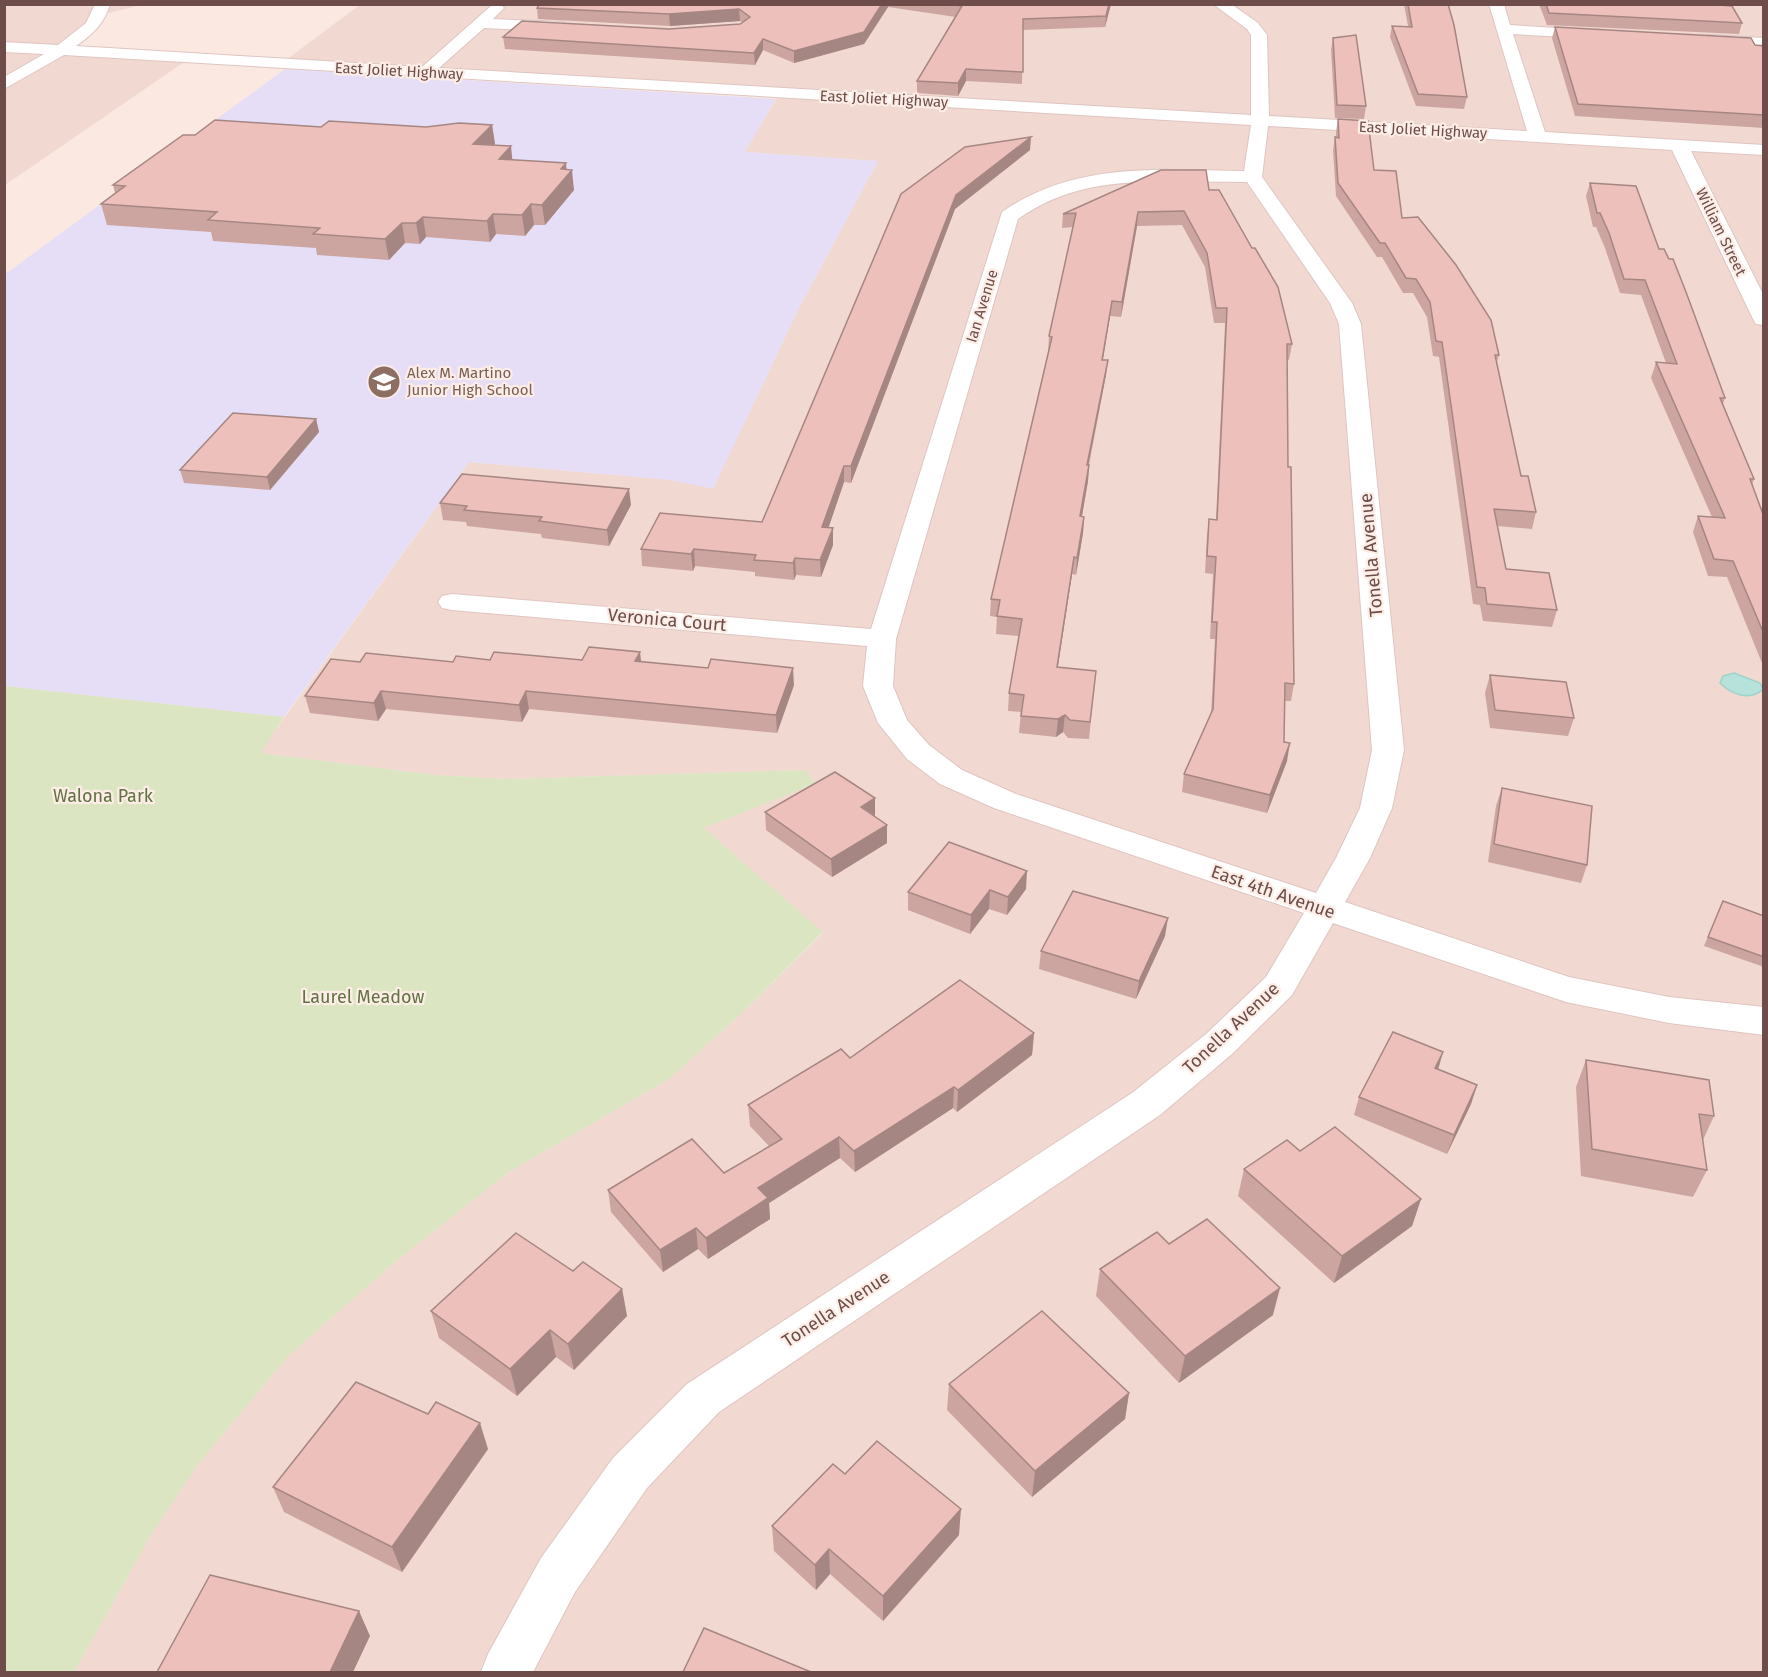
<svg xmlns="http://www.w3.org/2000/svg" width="1768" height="1677" font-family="'Fira Sans',sans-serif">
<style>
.residential{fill:#f1d8d0}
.education{fill:#e6def6}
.green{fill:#dbe5c1}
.water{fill:#b7e1db;stroke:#9fd2ca;stroke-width:1.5}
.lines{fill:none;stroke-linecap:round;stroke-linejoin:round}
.minor-casing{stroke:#dfc5c1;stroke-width:2}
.minor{fill:#fff;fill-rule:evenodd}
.wall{fill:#cca5a1}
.shaded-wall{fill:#a68683}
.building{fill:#edc0bb;stroke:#a68683;stroke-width:1.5}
.labels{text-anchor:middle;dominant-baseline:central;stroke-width:4.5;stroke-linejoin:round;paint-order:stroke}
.far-street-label{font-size:15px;fill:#6e4c4a;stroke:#fdede6}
.far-education-label{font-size:15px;fill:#785e54;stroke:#fdede6;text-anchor:start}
.street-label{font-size:18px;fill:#6e4c4a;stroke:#fdede6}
.park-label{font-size:18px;fill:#607343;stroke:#fdede6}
</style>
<rect width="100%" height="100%" fill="#fae8e1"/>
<g class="residential">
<path d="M361,4L1763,5V147L282,63Z"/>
<path d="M4,5H141L97,16L58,48L5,45Z"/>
<path d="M5,50L187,60L5,185Z"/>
<path d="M779,95L1763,151V1672H74L151,1535L199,1463L289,1355L401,1257L509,1172L669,1079L744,1011L823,933L704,828L813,784L805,770L508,779L435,775L259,753L469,462L671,480L713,488L800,306L878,161L744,152Z"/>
</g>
<path class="education" d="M285,69L776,99L745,152L878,161L800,306L713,489L671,480L469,462L284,717L5,686L4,275Z"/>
<path class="green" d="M5,686L284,717L260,753L435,775L508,779L806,770L814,784L704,828L823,932L744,1011L669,1079L509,1172L401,1257L289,1355L199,1463L151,1535L74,1672H5Z"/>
<path class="water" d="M1734,673L1760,683L1763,689C1750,702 1731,694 1720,683L1723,676Z"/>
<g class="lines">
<defs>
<g id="minor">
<path d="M95,4H110C105,23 92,35 76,46L422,67L492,5L501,4L504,8L493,19L562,22L570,27L562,32L484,28L439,68L1251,115V35L1247,29L1213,4H1231L1258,23L1267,35L1269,116L1527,131L1489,4H1504L1510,25L1605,31L1608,34L1600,39L1513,34L1545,132L1764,145V155L1691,151L1764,296V325L1756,324L1753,319L1672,150L1268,126L1262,177L1352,303L1361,324L1404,750L1392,808L1370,858L1345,902L1569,977L1669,997L1764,1007V1035L1669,1023L1566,1002L1333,923L1292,995L1232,1054L1160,1115L719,1412L647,1488L575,1592L533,1672H481L488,1654L541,1558L613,1458L687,1384L1132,1093L1206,1034L1266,977L1304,913L994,808L940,784L907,759L878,723L863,686L867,646L452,610L442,608L438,602L442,596L452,594L871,629L1002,212C1076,161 1159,170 1244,171L1251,125L64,55L4,89V77L44,54L4,52V42L58,45L86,23ZM1159,181L1247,182L1330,303L1339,324L1372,750L1360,808L1336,858L1316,893L1016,794L962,770L929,745L907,720L893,686L896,639L1018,219C1064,187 1105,183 1159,181Z"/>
<path d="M1708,35L1764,38V48L1702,43L1700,40L1702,37Z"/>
</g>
</defs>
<use href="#minor" class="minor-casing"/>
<use href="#minor" class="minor"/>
</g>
<g class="wall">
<path d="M540,4H1111L1105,27L1023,30L1022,84L966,81L958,96L917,93V81L956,17L888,7L864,44L794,63L763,50L755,65L505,49L503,37L669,29L740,24L742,22L740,21L670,26L538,19L537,8Z"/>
<path d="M1404,4H1448L1467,97L1464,109L1416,106L1390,37L1392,26H1408Z"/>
<path d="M1539,4H1707L1742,23L1739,34L1547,25Z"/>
<path d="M1555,27L1764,46V128L1575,116L1552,38Z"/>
<path d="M1333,38L1366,106L1364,119L1335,118L1331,50Z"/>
<path d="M1338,119L1374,170L1402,218L1499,355L1497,362L1521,476L1536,512L1532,529L1497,526L1506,569L1557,610L1552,627L1483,621L1480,605L1473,604L1439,357L1433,356L1427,317L1413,293H1403L1382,257H1377L1336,196L1333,150L1335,137H1336V132Z"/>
<path d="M492,125L495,144L493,145L512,160L567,169L574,190L545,225H534L525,236L496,234L490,242L426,237L420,244L405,243L389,260L317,255L316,248L213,241L211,232L107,225L101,204L115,193L113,185L195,135L321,127H426Z"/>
<path d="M1030,150L955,209L851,483L844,482L828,528H833V545L821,577L796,575L794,580L755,576V572L695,566L693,571L642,566L641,549L762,522L901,194Z"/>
<path d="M1590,183L1659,249L1725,398L1723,404L1754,479L1752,485L1764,517V668L1727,577L1708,576L1693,532L1698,516L1712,517L1651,378L1656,362L1666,363L1641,295L1620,293L1605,248L1596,227H1593L1586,196Z"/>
<path d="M1209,190L1292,344L1289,360L1287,359L1288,467L1294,684L1291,701H1285L1284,742L1287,761L1267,813L1182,792L1184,774L1211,714L1215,639H1210L1213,574L1205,573L1207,535L1209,519L1216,520L1225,323H1214L1205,267L1182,225L1137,226L1121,317L1110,316L1103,360L1106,375L1089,465L1088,481L1082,516L1084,517L1083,533L1076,575L1072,574L1058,667L1096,671L1089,739L1068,738L1063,732L1056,737L1019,733L1021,712L1008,711L1009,693L1019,636L996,634L997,617L990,616L991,599L1048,352L1049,336L1073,227L1062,228L1063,214Z"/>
<path d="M316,419L319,432L270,490L184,483L180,470Z"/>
<path d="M440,503L631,505L609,546L542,538L541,534L467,526L466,522L443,520Z"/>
<path d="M582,660L641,662L794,685L777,733L529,709L522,722L386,709L378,721L310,713L305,696L360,662H453Z"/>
<path d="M1490,675L1574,718L1568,736L1490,728L1485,693Z"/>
<path d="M1502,788L1587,865L1581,883L1488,862L1496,806Z"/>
<path d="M765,812L875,816L887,843L832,877L766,830Z"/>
<path d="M1026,889L1007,915L989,909L970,934L908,910V892Z"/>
<path d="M1723,901L1764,916V967L1704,946Z"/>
<path d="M1165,936L1136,999L1039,969L1041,951Z"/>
<path d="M1034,1033L1032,1055L957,1112L953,1108L855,1172L840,1158L769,1203L770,1219L708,1259L698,1249L663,1272L611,1212L608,1190L724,1173L769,1146L750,1126L748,1105L850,1058Z"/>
<path d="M1586,1060L1714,1116L1703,1140L1707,1170L1693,1197L1581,1176L1576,1087Z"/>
<path d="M1438,1070L1477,1085L1471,1104L1447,1154L1354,1115L1359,1097Z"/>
<path d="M1300,1151L1421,1199L1412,1226L1334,1283L1238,1196L1244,1169Z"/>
<path d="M1169,1244L1273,1315L1179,1383L1096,1296L1100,1269Z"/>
<path d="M573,1271L622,1289L627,1316L574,1370L556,1357L517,1396L439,1338L431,1311Z"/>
<path d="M949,1384L1129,1393L1125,1419L1032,1497L947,1410Z"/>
<path d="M488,1449L402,1572L284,1512L273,1487Z"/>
<path d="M845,1474L959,1535L883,1621L830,1574L816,1590L774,1551L772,1526Z"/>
</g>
<g class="shaded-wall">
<path d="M882,4H888V7L864,44L794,63V51Z"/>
<path d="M1109,4H1111L1105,27L1106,16Z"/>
<path d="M739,9L740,21L670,26L669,14Z"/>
<path d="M763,39V50L755,65L754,53Z"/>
<path d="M966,69V81L958,96V83Z"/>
<path d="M492,125L495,144L476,164L473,144Z"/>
<path d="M1031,137L1030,150L955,209L851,483V466L956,195Z"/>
<path d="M511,146L513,166L499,159Z"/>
<path d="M566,163L567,175L572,170L574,190L545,225L542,205L561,169Z"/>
<path d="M531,204L534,225L525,236L522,215Z"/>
<path d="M1138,212L1137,226L1121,317L1122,302Z"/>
<path d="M493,214L496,234L490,242L487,221Z"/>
<path d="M423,217L426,237L420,244L416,223Z"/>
<path d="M402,223L405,243L389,260L385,239Z"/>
<path d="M1112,301L1110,316L1100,375L1102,360Z"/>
<path d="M1108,360L1106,375L1085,481L1087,465Z"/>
<path d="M316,419L319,432L270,490L267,477Z"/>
<path d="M1089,465L1088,481L1079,533L1080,516Z"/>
<path d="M844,466V482L823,544L822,527Z"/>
<path d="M629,489L631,505L609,546L607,530Z"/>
<path d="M1084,517L1083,533L1076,575L1077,558Z"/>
<path d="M833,528V545L821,577L820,560Z"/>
<path d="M694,549L695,566L693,571L691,554Z"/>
<path d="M1074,557L1072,574L1055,684L1057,667Z"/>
<path d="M795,558L796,575L794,580L793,563Z"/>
<path d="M640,652L642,669L635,661Z"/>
<path d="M793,668L794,685L777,733L776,715Z"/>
<path d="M381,691L386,709L378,721L374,703Z"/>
<path d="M526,691L529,709L522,722L519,705Z"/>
<path d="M1065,715L1063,732L1056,737L1058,719Z"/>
<path d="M1290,743L1287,761L1267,813L1270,795Z"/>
<path d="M875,798V816L861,807Z"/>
<path d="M887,825V843L832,877L831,859Z"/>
<path d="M1027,871L1026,889L1007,915L1008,897Z"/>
<path d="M990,890L989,909L970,934L971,915Z"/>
<path d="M1168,918L1165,936L1136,999L1139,981Z"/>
<path d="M1034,1033L1032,1055L957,1112L958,1090Z"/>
<path d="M1443,1052L1438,1070L1435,1068Z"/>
<path d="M1477,1085L1471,1104L1447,1154L1454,1135Z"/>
<path d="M954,1087L953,1108L855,1172L854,1151Z"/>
<path d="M839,1137L840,1158L769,1203L770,1219L708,1259L706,1238L758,1188Z"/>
<path d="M1421,1199L1412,1226L1334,1283L1342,1256Z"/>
<path d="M696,1228L698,1249L663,1272L660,1250Z"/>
<path d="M1280,1288L1273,1315L1179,1383L1185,1356Z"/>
<path d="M622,1289L627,1316L574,1370L568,1344Z"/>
<path d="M550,1330L556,1357L517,1396L510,1369Z"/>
<path d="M1129,1393L1125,1419L1032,1497L1035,1471Z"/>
<path d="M480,1423L488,1449L402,1572L392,1547Z"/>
<path d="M961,1509L959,1535L883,1621V1596Z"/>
<path d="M829,1549L830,1574L816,1590L815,1565Z"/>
<path d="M359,1611L370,1636L353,1672H330Z"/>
</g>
<g class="building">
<path d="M540,4H882L864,32L794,51L763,39L754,53L503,37L522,21L669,29L740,24L750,17L739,9L669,14L537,8Z"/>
<path d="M949,4H1109L1106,16L1023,19V72L966,69L958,83L917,81L962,6Z"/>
<path d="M1408,4H1448L1454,25L1467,97L1418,94L1392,26L1412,27Z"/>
<path d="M1546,4H1707L1732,6L1742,23L1549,13Z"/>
<path d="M1555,27L1751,38L1755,45L1764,46V115L1578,104Z"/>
<path d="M1356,35L1366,106L1337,105L1333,38Z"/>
<path d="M1338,119L1368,121L1374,170L1396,171L1402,218L1418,217L1456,265L1491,320L1499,355H1495L1521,476H1528L1536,512L1494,509L1506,569L1549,573L1557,610L1487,604L1485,588L1477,587L1442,342L1436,341L1430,302L1416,279L1406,278L1385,243H1380L1338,183L1335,137L1339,138Z"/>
<path d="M215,120L321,127L329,121L426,127L459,123L492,125L473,144L511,146L499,159L566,163L561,169L572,170L542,205L531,204L522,215L493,214L487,221L423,217L416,223H402L385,239L313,234L320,228L208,220L217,212L101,204L125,186L113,185L183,135H195Z"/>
<path d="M1031,137L956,195L851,466H844L822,527L833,528L820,560L795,558L793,563L754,560L756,555L694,549L691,554L641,549L660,513L762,522L901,194L965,147Z"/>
<path d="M1161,170H1206L1209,190H1219L1252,248H1255L1278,287L1292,344H1287L1288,467H1291L1294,684L1285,683L1284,742L1290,743L1270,795L1184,774L1213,709L1217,622H1212L1216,557L1207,556L1209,519L1217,520L1227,308H1216L1207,253L1184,211L1138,212L1122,302L1112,301L1102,360H1108L1087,465H1089L1080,516L1084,517L1077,558L1074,557L1057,667L1096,671L1090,722L1070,720L1065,715L1058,719L1021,716L1024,695L1009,693L1022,619L997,616L1000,600L991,599L1052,337L1049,336L1076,213L1063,214Z"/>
<path d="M1590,183L1636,186L1659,249H1664L1669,259H1673L1686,292L1725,398H1720L1754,479H1750L1764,517V634L1733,561L1714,559L1698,516L1725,518L1656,362L1677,364L1645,280L1624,279L1609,233L1600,213H1597Z"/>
<path d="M233,413L316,419L267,477L180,470Z"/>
<path d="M462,474L629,489L607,530L539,521L542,517L464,510L467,506L440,503Z"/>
<path d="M589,647L640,652L635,661L708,668L711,659L793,668L776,715L526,691L519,705L381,691L374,703L305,696L331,659L360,662L366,653L453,662L456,656L490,660L494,652L582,660Z"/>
<path d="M1490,675L1566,682L1574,718L1495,710Z"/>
<path d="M835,772L875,798L861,807L887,825L831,859L765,812Z"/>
<path d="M1502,788L1592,806L1587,865L1494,844Z"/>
<path d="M949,842L1027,871L1008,897L990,890L971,915L908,892Z"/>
<path d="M1073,891L1168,918L1139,981L1041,951Z"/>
<path d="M1723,901L1764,916V957L1708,937Z"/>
<path d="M960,980L1034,1033L958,1090L954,1087L854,1151L839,1137L758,1188L768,1198L706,1238L696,1228L660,1250L608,1190L692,1139L724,1173L782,1139L748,1105L841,1049L850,1058Z"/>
<path d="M1393,1032L1443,1052L1435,1068L1477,1085L1454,1135L1359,1097Z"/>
<path d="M1586,1060L1709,1080L1714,1116L1699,1114L1707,1170L1592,1149Z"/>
<path d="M1335,1127L1421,1199L1342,1256L1244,1169L1287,1140L1300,1151Z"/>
<path d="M1207,1219L1280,1288L1185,1356L1100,1269L1157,1232L1169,1244Z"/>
<path d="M516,1233L573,1271L583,1262L622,1289L568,1344L550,1330L510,1369L431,1311Z"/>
<path d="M1042,1311L1129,1393L1035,1471L949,1384Z"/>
<path d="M356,1382L428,1414L436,1402L480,1423L392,1547L273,1487Z"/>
<path d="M877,1441L961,1509L883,1596L829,1549L815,1565L772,1526L833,1464L845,1474Z"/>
<path d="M210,1575L359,1611L330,1672H157Z"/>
<path d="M704,1628L811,1672H683Z"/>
</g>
<defs>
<symbol id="school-disc" viewBox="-11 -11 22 22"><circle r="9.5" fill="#8d6e63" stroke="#fdede6"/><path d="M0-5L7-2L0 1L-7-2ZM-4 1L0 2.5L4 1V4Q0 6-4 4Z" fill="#fff"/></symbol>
</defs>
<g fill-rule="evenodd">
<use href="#school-disc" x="365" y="363" width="38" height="38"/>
</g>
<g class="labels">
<g class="far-street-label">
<text transform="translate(399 71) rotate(3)">East Joliet Highway</text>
<text transform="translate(884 99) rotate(3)">East Joliet Highway</text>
<text transform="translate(1423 130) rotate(3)">East Joliet Highway</text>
<text transform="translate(1721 232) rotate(64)">William Street</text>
<text transform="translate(982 306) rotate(-73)">Ian Avenue</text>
</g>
<g class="far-education-label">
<text x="407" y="373">Alex M. Martino<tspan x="407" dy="17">Junior High School</tspan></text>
</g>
<g class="street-label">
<text transform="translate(1371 555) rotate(-95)">Tonella Avenue</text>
<text transform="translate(667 620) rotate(5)">Veronica Court</text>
<text transform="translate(1273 892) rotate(19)">East 4th Avenue</text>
<text transform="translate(1231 1028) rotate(-43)">Tonella Avenue</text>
<text transform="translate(836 1309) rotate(-33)">Tonella Avenue</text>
</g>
<g class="park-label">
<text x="103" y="796">Walona Park</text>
<text x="363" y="997">Laurel Meadow</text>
</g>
</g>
<rect width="1768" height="1677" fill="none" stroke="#6e4c4a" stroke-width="12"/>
</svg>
